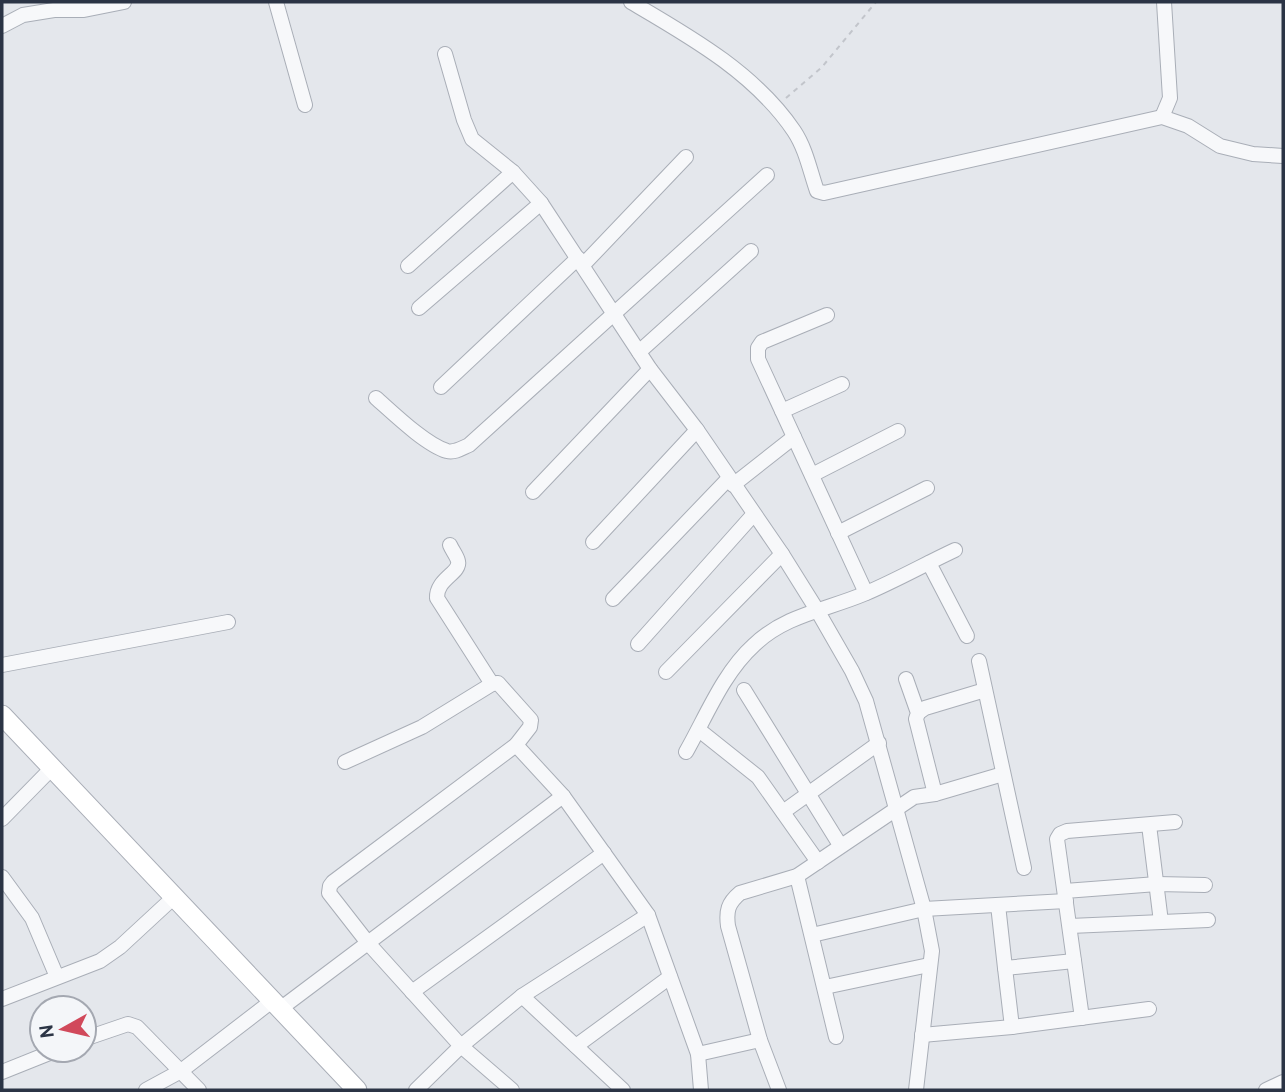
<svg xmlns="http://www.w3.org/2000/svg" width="1285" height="1092" font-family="Overpass,sans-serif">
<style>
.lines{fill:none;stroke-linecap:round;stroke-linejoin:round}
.street-casing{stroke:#a9aeb7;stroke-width:16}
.secondary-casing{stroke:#a9aeb7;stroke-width:21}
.path{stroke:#c2c5cb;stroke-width:2;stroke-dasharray:5 5;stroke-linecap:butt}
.street{stroke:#f7f8fa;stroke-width:14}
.secondary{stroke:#fff;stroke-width:19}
</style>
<rect width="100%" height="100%" fill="#e4e7ec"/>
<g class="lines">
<defs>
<g id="street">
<path d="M276,2L305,105"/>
<path d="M631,2C689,36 755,73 794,131C806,149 810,171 817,191L824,193L1162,117L1188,126L1220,146L1253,154L1283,156"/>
<path d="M2,26L23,15L54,10H84L124,2"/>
<path d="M445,54L464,120L472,139L513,172L541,203L650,369L697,430L782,554L817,610L852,671L866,701L924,909L932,951L916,1090"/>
<path d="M1162,117L1170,98L1164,2"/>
<path d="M583,265L686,157"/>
<path d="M408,266L513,172"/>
<path d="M419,308L541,203"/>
<path d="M827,315L762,342L758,348V359L866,593"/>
<path d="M639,352L751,251"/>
<path d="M441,387L578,258"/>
<path d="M376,398C393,413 426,445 447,451C455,453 462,448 469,445L767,175"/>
<path d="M782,411L842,384"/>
<path d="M812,475L898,431"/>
<path d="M733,485L794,437"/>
<path d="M533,492L650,369"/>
<path d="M838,533L927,488"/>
<path d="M593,542L697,430"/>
<path d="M450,545C452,550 457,556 458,561C461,573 436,579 437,598L492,684"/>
<path d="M929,563L967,636"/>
<path d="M613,599L729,478"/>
<path d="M638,644L753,515"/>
<path d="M979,661L1024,868"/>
<path d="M2,665L228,622"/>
<path d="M666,672L782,554"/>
<path d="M906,679L918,713L916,719L935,794"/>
<path d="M744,690L840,845"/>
<path d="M918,713L925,708L985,690"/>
<path d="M699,730L758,777L818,862"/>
<path d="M516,745L563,796L648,915L698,1054L701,1090"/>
<path d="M686,752C706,717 723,673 754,645C785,615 826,610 864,594C895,581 925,564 955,550"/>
<path d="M345,762L422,727L492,684L498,683L531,720L530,727L516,745L333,882L330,886L329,893L368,943L461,1046L512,1090"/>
<path d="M783,812L879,743"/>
<path d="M2,819L51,769"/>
<path d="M1149,825L1161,922"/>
<path d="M797,876L836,1037"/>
<path d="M2,877L32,918L57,977"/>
<path d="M1065,891L1157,884L1205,885"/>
<path d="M998,905L1005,968L1074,961"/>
<path d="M1070,926L1208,920"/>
<path d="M812,935L924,909L1066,901"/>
<path d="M825,987L929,965"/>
<path d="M412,992L604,853"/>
<path d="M522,996L623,1090"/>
<path d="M2,999L100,961L120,947L173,898"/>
<path d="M280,1009L563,796"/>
<path d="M1082,1018L1057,839L1060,834L1067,831L1175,822"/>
<path d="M1012,1027L1149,1009"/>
<path d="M922,1035L1012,1027L1005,968"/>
<path d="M84,1039L128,1024L137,1027L199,1090"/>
<path d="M576,1046L670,977"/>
<path d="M698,1054L760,1040"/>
<path d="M2,1072L57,1050"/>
<path d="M146,1090L181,1071L272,1001"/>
<path d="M416,1090L461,1046L522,996L648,915"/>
<path d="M779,1090L760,1040L728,926C726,911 728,903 740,893L797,876L914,797L935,794L1003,774"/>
<path d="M1266,1090L1283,1082"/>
</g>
<path id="secondary" d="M2,715L357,1090"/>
</defs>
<use href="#street" class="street-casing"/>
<use href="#secondary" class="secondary-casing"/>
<path class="path" d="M786,98L822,67L876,2"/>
<use href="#street" class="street"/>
<use href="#secondary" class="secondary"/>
</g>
<rect width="1285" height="1092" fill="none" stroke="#2b3445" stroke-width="7"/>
<g transform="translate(63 1029) rotate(262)"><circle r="33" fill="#f4f6f9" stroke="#a4a8b1" stroke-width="2"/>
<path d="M0-5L12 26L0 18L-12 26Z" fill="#d1495b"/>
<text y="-10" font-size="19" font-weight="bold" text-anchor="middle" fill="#2b3445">N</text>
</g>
</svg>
